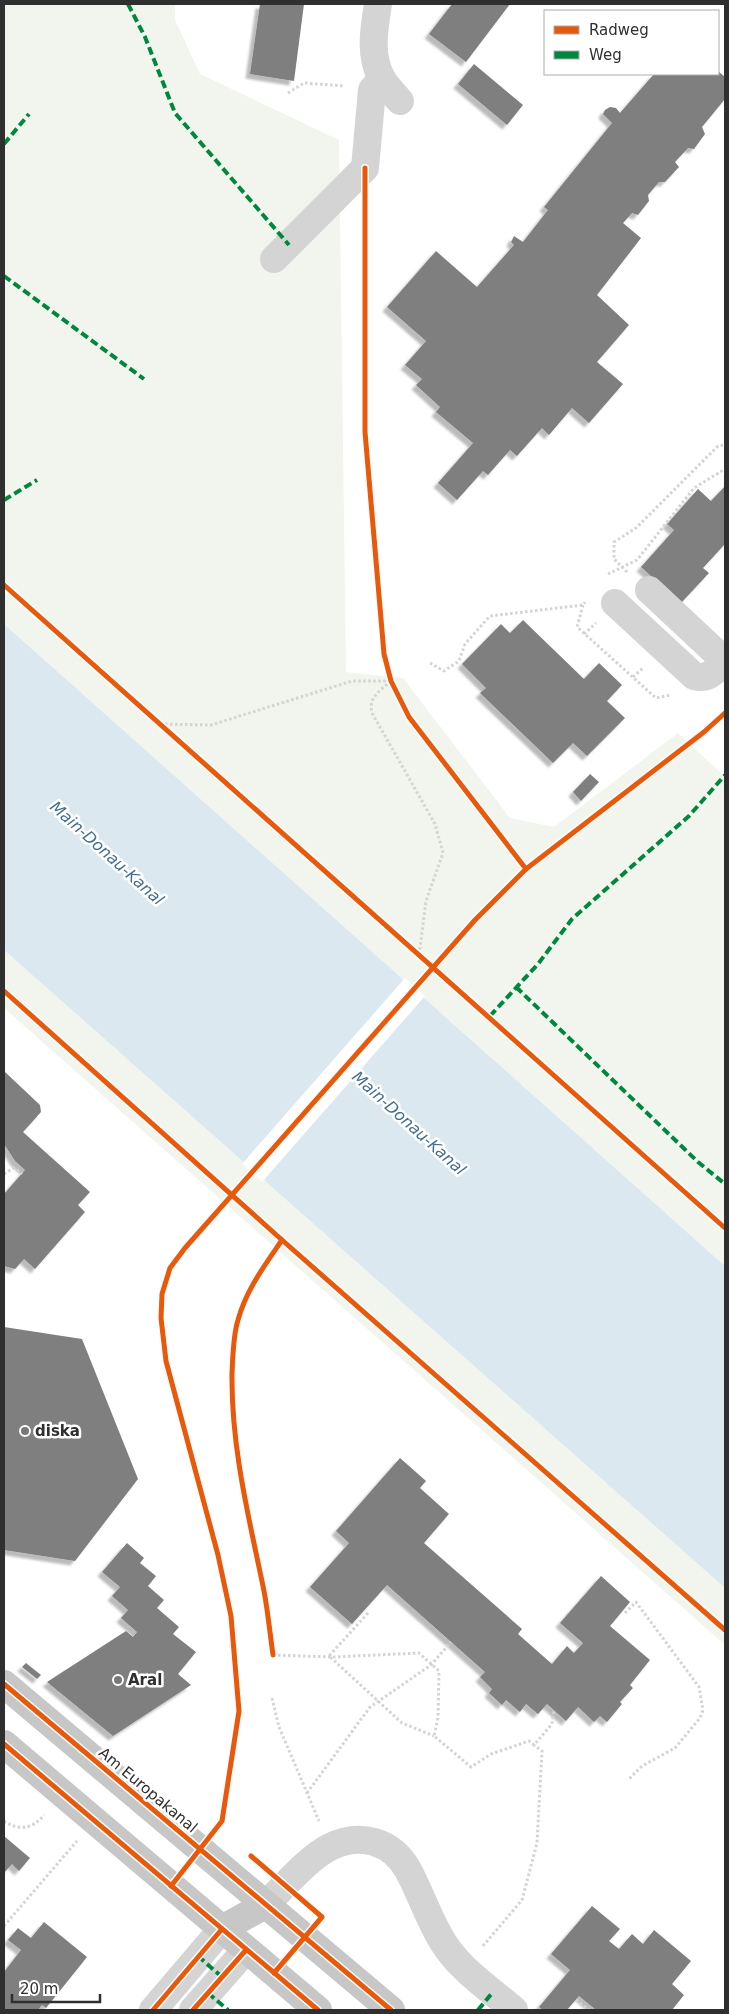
<svg xmlns="http://www.w3.org/2000/svg" width="729" height="2014" font-family="'DejaVu Sans',sans-serif">
<style>
.green{fill:#f1f5ed}
.water{fill:#dbe8f0}
.pier{fill:#fff}
.building{fill:#7f7f7f;filter:url(#shadow)}
.lines{fill:none;stroke-linecap:round;stroke-linejoin:round}
.path{stroke:#d4d4d4;stroke-width:3;stroke-dasharray:2.5 2.5;stroke-linecap:butt}
.minor{stroke:#d4d4d4;stroke-width:28}
.major{stroke:#c7c7c7;stroke-width:28}
.quiet{stroke:#00873e;stroke-width:4;stroke-dasharray:8 4;stroke-linecap:butt}
.cycleway-casing{stroke:#fff;stroke-width:8}
.cycleway{stroke:#e8590c;stroke-width:5}
.poi-dot{fill:#787878;stroke:#fff;stroke-width:2}
.labels{text-anchor:middle;dominant-baseline:central;stroke-width:5;stroke-linejoin:round;paint-order:stroke}
.poi-label{font-size:15px;font-weight:bold;fill:#2f2f2f;stroke:#fff;text-anchor:start}
.street-label{font-size:15px;fill:#2f2f2f;stroke:#fff}
.water-label{font-size:16px;font-style:italic;fill:#426e8d;stroke:#fff}
</style>
<defs>
<filter id="shadow"><feDropShadow dx="-4.5" dy="4.5" stdDeviation="1" flood-color="#0004"/></filter>
</defs>
<rect width="100%" height="100%" fill="#fff"/>
<g class="green">
<path d="M4,4H175V20L200,74L339,140L346,672L403,678L510,818L554,827L678,733L725,777V1266L4,624Z"/>
<path d="M4,950L725,1588V1645L4,1008Z"/>
</g>
<path class="water" d="M4,624L725,1266V1588L4,950Z"/>
<path class="pier" d="M405,978L425,996L262,1182L242,1164Z"/>
<g class="building">
<path d="M260,4H304L294,81L250,74Z"/>
<path d="M452,4H510L466,62L429,34Z"/>
<path d="M474,64L523,105L507,125L458,84Z"/>
<path d="M718,71L725,77V99L702,127L705,134L694,149L688,148L675,162L679,167L665,182H659L648,195L649,201L638,215L632,213L623,223L641,238L597,295L629,325L597,362L623,384L589,423L572,408L549,435L542,428L517,456L510,450L488,475L483,471L457,500L438,483L473,443L436,412L440,407L416,385L422,379L405,365L426,341L387,307L436,251L477,287L514,245L511,242L514,236L523,242L548,210L544,207L612,123L603,114L605,110L610,107L616,108L620,113L654,74H718Z"/>
<path d="M725,486V544L703,568L709,573L681,603L641,567L674,530L667,524L698,489L711,501Z"/>
<path d="M523,620L584,679L599,663L622,685L607,701L625,718L587,756L573,743L553,763L480,693L486,688L462,664L501,624L510,633Z"/>
<path d="M590,774L599,782L581,801L573,792Z"/>
<path d="M4,1071L40,1105L41,1112L23,1132L90,1192L78,1205L85,1212L35,1269L24,1259L15,1269L4,1266V1194L25,1170L15,1161L4,1144Z"/>
<path d="M4,1327L82,1339L138,1479L75,1561L4,1550Z"/>
<path d="M400,1458L426,1481L420,1488L449,1514L424,1543L522,1629L518,1634L552,1664L567,1646L574,1653L583,1643L560,1623L601,1576L630,1602L610,1626L650,1660L630,1685L633,1688L620,1702L622,1704L607,1722L600,1716L594,1722L578,1707L566,1721L547,1704L538,1714L526,1704L520,1712L506,1700L502,1705L489,1693L492,1689L480,1677L485,1672L387,1585L352,1624L310,1587L349,1543L336,1531Z"/>
<path d="M127,1543L144,1558L140,1563L156,1576L148,1586L164,1600L157,1608L179,1627L173,1634L196,1652L178,1674L191,1685L113,1736L47,1682L126,1631L133,1637L137,1632L121,1618L128,1610L112,1596L120,1587L102,1572Z"/>
<path d="M26,1663L41,1675L37,1679L22,1667Z"/>
<path d="M4,1836L30,1858L19,1871L12,1864L4,1873Z"/>
<path d="M592,1906L620,1929L609,1941L619,1949L632,1934L643,1944L654,1930L691,1961L672,1984L684,1995L672,2010H596L579,1996L567,2010H543L539,2007L570,1970L551,1954Z"/>
<path d="M44,1922L87,1957L46,2008L42,2005L38,2010H4V1972L21,1950L8,1940L18,1928L31,1938Z"/>
</g>
<g class="lines">
<g class="path">
<path d="M288,93L304,83L345,86"/>
<path d="M627,572L614,559V542L636,528L718,446L725,445"/>
<path d="M608,574L637,560L694,488L725,469"/>
<path d="M583,605L577,627L656,698L671,695"/>
<path d="M584,634L596,623"/>
<path d="M430,663L444,671L459,661L465,644L490,616L583,605L585,602"/>
<path d="M633,677L643,668"/>
<path d="M391,681C380,691 368,697 372,713L435,824L443,853L426,901L419,956"/>
<path d="M160,724L211,725L352,681H390"/>
<path d="M4,1174L14,1168L22,1174"/>
<path d="M368,1613L329,1656L402,1723L434,1736"/>
<path d="M625,1613L636,1602L699,1687L703,1710L700,1718L675,1748L642,1766L629,1779"/>
<path d="M273,1655L333,1657L419,1653L439,1671L438,1718L434,1736L471,1767L491,1754L529,1741L534,1745L552,1724L554,1710"/>
<path d="M272,1698L279,1727L319,1821"/>
<path d="M307,1793L370,1707L431,1665L451,1642"/>
<path d="M4,1821C18,1831 33,1829 44,1815"/>
<path d="M4,1926L77,1841"/>
<path d="M483,1946L522,1900L537,1843L542,1751L534,1745"/>
<path d="M576,2000L589,2010"/>
</g>
<g class="minor">
<path d="M378,4C374,29 369,55 382,79C386,86 394,94 400,101"/>
<path d="M274,259L365,168L372,90L382,79"/>
<path d="M649,590L725,661"/>
<path d="M615,603L694,676C708,680 715,671 725,662"/>
<path d="M265,1905C284,1887 308,1858 330,1847C360,1832 392,1841 408,1870C421,1894 429,1920 443,1942C460,1970 490,1989 514,2010"/>
<path d="M153,2010L222,1929"/>
<path d="M193,2010L246,1950"/>
</g>
<g class="major">
<path d="M4,1684L391,2010"/>
<path d="M4,1744L318,2010"/>
<path d="M222,1929L265,1905"/>
</g>
<g class="quiet">
<path d="M128,4L145,37L175,113L289,245"/>
<path d="M4,144L29,114"/>
<path d="M4,276L144,379"/>
<path d="M4,500L37,480"/>
<path d="M516,987L698,1162L725,1184"/>
<path d="M490,1016L538,964L572,919L689,816L725,775"/>
<path d="M198,1956L222,1977"/>
<path d="M208,1993L228,2010"/>
<path d="M478,2010L493,1992"/>
</g>
<defs>
<g id="cycleway">
<path d="M4,585L725,1228"/>
<path d="M526,869L704,732L725,713"/>
<path d="M4,991L282,1240L725,1630"/>
<path d="M273,1655C270,1634 268,1612 264,1591C249,1518 231,1447 232,1373C233,1355 233,1336 238,1320C246,1290 265,1265 282,1240"/>
<path d="M4,1684L391,2010"/>
<path d="M4,1744L318,2010"/>
<path d="M251,1856L322,1917L274,1973"/>
<path d="M171,1886L222,1821L239,1711L231,1616L218,1555L166,1361L161,1318L162,1294L170,1268L185,1248L475,920L526,869L409,717L391,681L384,654L365,432V168"/>
<path d="M153,2010L222,1929"/>
<path d="M193,2010L246,1950"/>
</g>
</defs>
<use href="#cycleway" class="cycleway-casing"/>
<use href="#cycleway" class="cycleway"/>
</g>
<g class="poi-dot">
<circle cx="25" cy="1431" r="5"/>
<circle cx="118" cy="1680" r="5"/>
</g>
<g class="labels">
<g class="poi-label">
<text x="35" y="1431">diska</text>
<text x="128" y="1680">Aral</text>
</g>
<g class="street-label">
<text transform="translate(148 1790) rotate(40)">Am Europakanal</text>
</g>
<g class="water-label">
<text transform="translate(107 853) rotate(42)">Main-Donau-Kanal</text>
<text transform="translate(409 1123) rotate(42)">Main-Donau-Kanal</text>
</g>
</g>
<rect width="729" height="2014" fill="none" stroke="#2f2f2f" stroke-width="10"/>
<rect x="544" y="10" width="175" height="65" fill="#ffffff" stroke="#acacac"/>
<rect x="554" y="26" width="25" height="8" fill="#e8590c" stroke="#acacac"/>
<text x="589" y="35" font-size="15" fill="#2f2f2f">Radweg</text>
<rect x="554" y="51" width="25" height="8" fill="#00873e" stroke="#acacac"/>
<text x="589" y="60" font-size="15" fill="#2f2f2f">Weg</text>
<path d="M12 1994v8h88v-8" fill="none" stroke="#2f2f2f" stroke-width="2.5"/>
<text x="20" y="1994" font-size="15" fill="#2f2f2f" stroke="#ffffff" stroke-width="4" paint-order="stroke">20 m</text>
</svg>
